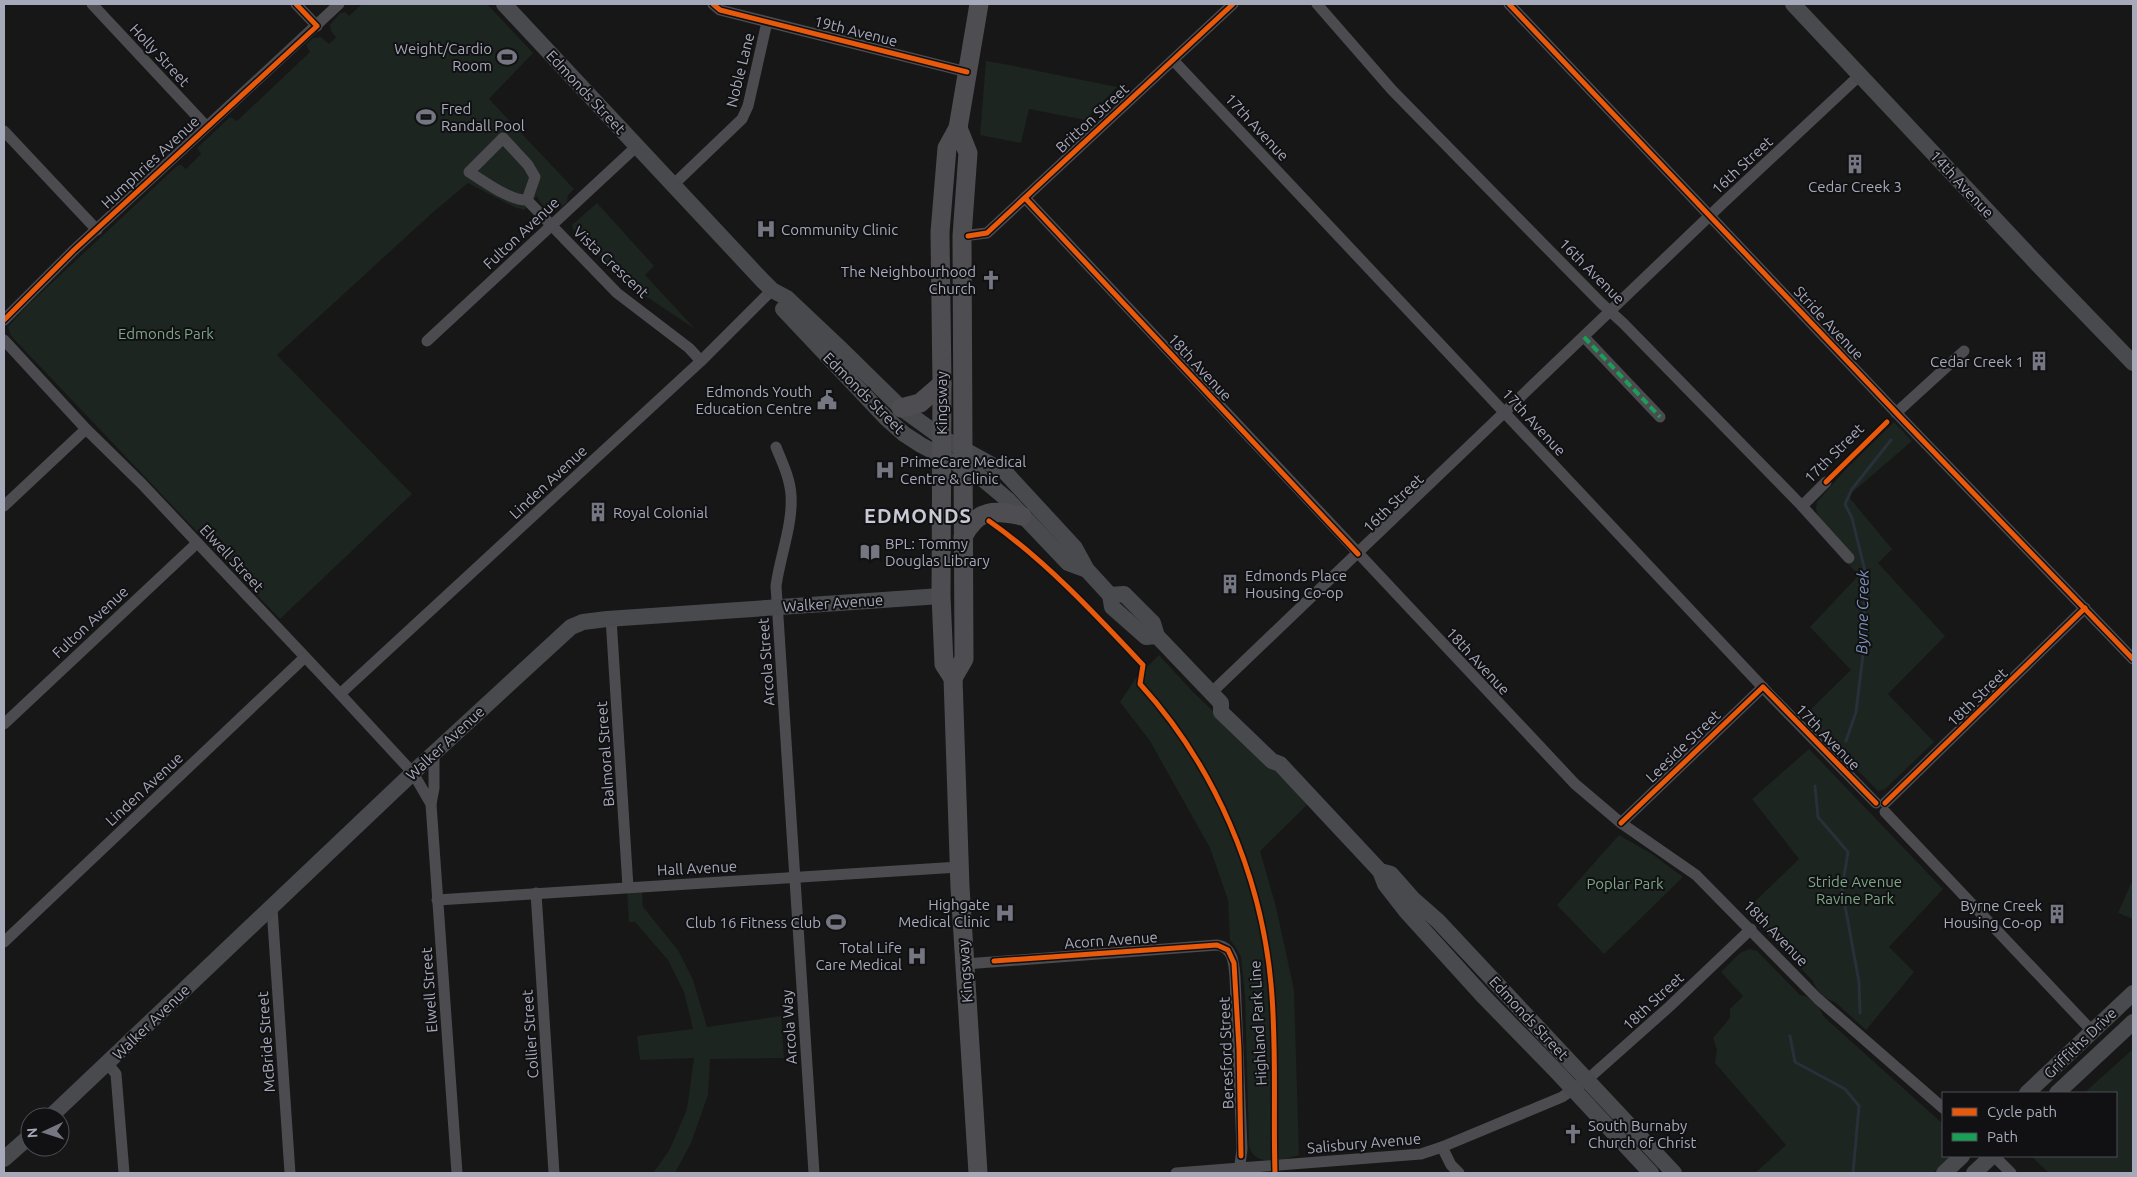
<svg xmlns="http://www.w3.org/2000/svg" width="2137" height="1177" font-family="Ubuntu,sans-serif">
<style>
.green{fill:#1c251f}
.lines{fill:none;stroke-linecap:round;stroke-linejoin:round}
.stream{stroke:#28303a;stroke-width:3}
.street{stroke:#4b4b50;stroke-width:11}
.secondary{stroke:#494a4e;stroke-width:16}
.primary{stroke:#4e4e52;stroke-width:19}
.quiet{stroke:#1a9f57;stroke-width:4;stroke-dasharray:8 4;stroke-linecap:butt}
.cycleway-casing{stroke:#111113;stroke-width:8}
.cycleway{stroke:#e8590c;stroke-width:5}
.labels{text-anchor:middle;dominant-baseline:central;stroke-width:4;stroke-linejoin:round;paint-order:stroke}
.street-label{font-size:15px;fill:#a6a9ba;stroke:#111113}
.poi-label{font-size:15px;fill:#a6a9ba;stroke:#111113;text-anchor:end}
.park-label{font-size:15px;fill:#7ca786;stroke:#111113}
.water-label{font-size:16px;font-style:italic;fill:#7a90b8;stroke:#111113}
.district-label{font-size:20px;font-weight:bold;letter-spacing:1px;fill:#c8c9d5;stroke:#111113}
</style>
<rect width="100%" height="100%" fill="#171717"/>
<g class="green">
<path d="M362,4H487L533,53L489,99L574,189L568,195L567,202C557,213 542,211 537,196L524,210L514,207L468,183L431,214L277,355L412,494L280,619L11,336L8,327L26,307L178,165H181L186,169L201,154L197,148L230,117L237,121L310,52L306,45L313,38L321,37L329,44L336,37L331,31L330,25L340,13L345,12L349,16Z"/>
<path d="M986,61L1004,64L1117,87L1085,120L1029,109L1021,143L980,135Z"/>
<path d="M597,203L654,266L645,275L695,329L626,283L573,229L572,225Z"/>
<path d="M1894,422L1912,441L1848,496L1892,549L1878,563L1945,636L1888,694L1934,742L1885,789L1878,791L1804,716L1851,670L1810,627L1859,575L1845,561L1852,554L1818,516L1816,509L1817,502L1847,468Z"/>
<path d="M1159,655L1192,691L1309,803L1260,851L1276,907L1294,990L1299,1155C1283,1160 1253,1168 1249,1145L1245,996L1241,957L1236,948L1230,940L1228,900L1210,848L1150,741L1120,702L1135,679Z"/>
<path d="M1809,749L1943,889L1889,947L1914,972L1866,1030L1835,1002C1826,1000 1816,991 1813,981L1745,911L1799,859L1752,799Z"/>
<path d="M1619,835L1652,854L1683,877L1604,954L1557,905Z"/>
<path d="M2133,879V919L2118,913Z"/>
<path d="M642,889L643,907L678,950L693,980L707,1027L781,1016L784,1058L710,1059L708,1095L691,1143L675,1173L647,1172H654L670,1149L687,1109L694,1058L640,1060L637,1036L693,1029L684,992L668,960L635,922H629L627,890Z"/>
<path d="M1749,949L1757,951L1800,995C1811,996 1820,1006 1823,1016L1943,1124V1156H1951L1933,1173H1755L1786,1145L1715,1063L1717,1050L1713,1038L1730,1018V1009L1743,996L1721,972L1740,953Z"/>
<path d="M2133,1049V1173H2049L2031,1156H2116V1093H2084Z"/>
</g>
<g class="lines">
<g class="stream">
<path d="M1846,741L1856,712L1863,655L1865,571L1852,518L1845,504L1852,489L1891,440"/>
<path d="M1815,786L1818,817L1848,852L1842,889L1859,982L1860,1013"/>
<path d="M1790,1036L1795,1062L1845,1089L1859,1106L1853,1173"/>
</g>
<g class="street">
<path d="M92,4L206,126"/>
<path d="M296,4L317,26"/>
<path d="M713,4L720,10L967,72"/>
<path d="M1317,4L1392,90L1601,303L1623,323L1802,506L1849,558"/>
<path d="M1509,4L1905,422L2133,659"/>
<path d="M1173,60L1770,695L1876,803"/>
<path d="M4,131L97,230"/>
<path d="M673,185L742,119L748,106L767,22"/>
<path d="M1025,198L1575,784L1621,823L1696,875L1818,999L1943,1108"/>
<path d="M527,200L535,177L528,165L503,138L469,172C484,181 510,201 527,200L617,293L689,348L701,361"/>
<path d="M962,236L987,233L1233,4"/>
<path d="M4,320L74,250L339,4"/>
<path d="M1584,337L1660,417"/>
<path d="M4,340L86,429L142,484L340,694L413,773L431,804L457,1173"/>
<path d="M427,341L637,146"/>
<path d="M1896,413L1964,351"/>
<path d="M776,447C782,462 790,478 791,495C793,525 780,556 776,586L814,1173"/>
<path d="M4,506L86,429"/>
<path d="M1802,506L1826,482"/>
<path d="M611,618L628,887"/>
<path d="M1211,693L1723,203L1860,75"/>
<path d="M340,694L701,361L772,290"/>
<path d="M4,724L197,543"/>
<path d="M1885,803L2085,608"/>
<path d="M431,804L434,788V754"/>
<path d="M1885,812L2092,1031"/>
<path d="M1621,823L1763,687"/>
<path d="M536,893L554,1173"/>
<path d="M437,900L959,867"/>
<path d="M272,908L290,1173"/>
<path d="M4,942L305,657"/>
<path d="M965,964L1217,945C1233,947 1234,963 1235,977L1242,1149L1239,1173"/>
<path d="M108,1064L116,1074L124,1173"/>
<path d="M1442,1147L1451,1165L1459,1173"/>
<path d="M1994,1156L2011,1173"/>
<path d="M1176,1173L1421,1154L1442,1147L1562,1097L1588,1079L1670,1006L1751,929"/>
</g>
<g class="secondary">
<path d="M504,4L762,280L772,290L787,298L841,349L901,408L941,437L1005,472L1075,548L1087,570L1110,595L1112,607L1146,637L1157,636"/>
<path d="M1793,4L2042,269L2133,363"/>
<path d="M783,309L886,418L904,434L921,445L978,475L1008,500L1068,563L1087,570"/>
<path d="M1110,595L1124,594L1153,623L1157,636L1221,703V712L1272,761L1280,764L1380,871L1385,884L1406,911L1485,998L1559,1074L1651,1173"/>
<path d="M1380,871L1391,874L1413,899L1438,921L1674,1173"/>
<path d="M2027,1093L2133,993"/>
<path d="M2057,1093L2133,1022"/>
<path d="M50,1117L420,766L571,627L583,622L607,619L941,596"/>
<path d="M4,1159L30,1136"/>
<path d="M1944,1173L1962,1156"/>
<path d="M1974,1173L1992,1156"/>
</g>
<g class="primary">
<path d="M901,408L920,403L942,384"/>
<path d="M963,537C978,508 994,510 1022,516"/>
<path d="M953,678L964,659L962,236L968,153L958,128"/>
<path d="M978,1173L960,887L953,678L944,664L941,596L942,384L940,232L947,148L958,128L979,4"/>
</g>
<path class="quiet" d="M1584,337L1660,417"/>
<defs>
<g id="cycleway">
<path d="M713,4L720,10L967,72"/>
<path d="M1509,4L1905,422L2133,659"/>
<path d="M1025,198L1358,554"/>
<path d="M968,236L987,233L1233,4"/>
<path d="M4,320L74,250L317,26L296,4"/>
<path d="M1826,482L1887,422"/>
<path d="M989,521C1045,560 1096,615 1143,665L1140,684C1214,765 1261,874 1271,984C1277,1047 1273,1110 1275,1173"/>
<path d="M1885,803L2085,608"/>
<path d="M1621,823L1763,687L1876,803"/>
<path d="M994,961L1217,945L1228,950L1234,963L1239,1049L1241,1156"/>
</g>
</defs>
<use href="#cycleway" class="cycleway-casing"/>
<use href="#cycleway" class="cycleway"/>
</g>
<defs>
<symbol id="stadium-bare" viewBox="-9 -9 18 18"><path d="M0-5a6.5 5 0 1 0 0 10a6.5 5 0 1 0 0-10ZM-3.5-1.8h7v3.6h-7Z" fill="#747681" stroke="#111113" stroke-width="2.5" paint-order="stroke"/></symbol>
<symbol id="building-bare" viewBox="-9 -9 18 18"><path d="M-4-6H4V6H1V3H-1V6H-4ZM-2.5-4.3h1.7v1.8h-1.7ZM.8-4.3h1.7v1.8H.8ZM-2.5-1h1.7V.8h-1.7ZM.8-1h1.7V.8H.8Z" fill="#747681" stroke="#111113" stroke-width="2.5" paint-order="stroke"/></symbol>
<symbol id="hospital-bare" viewBox="-9 -9 18 18"><path d="M-5-5h3v3.5h4V-5h3V5h-3V1.5h-4V5h-3Z" fill="#747681" stroke="#111113" stroke-width="2.5" paint-order="stroke"/></symbol>
<symbol id="church-bare" viewBox="-9 -9 18 18"><path d="M-1.2-6h2.4v3.5h3.3v2.4h-3.3V6h-2.4V-.1h-3.3v-2.4h3.3Z" fill="#747681" stroke="#111113" stroke-width="2.5" paint-order="stroke"/></symbol>
<symbol id="civic-bare" viewBox="-9 -9 18 18"><path d="M-.6-6.5H3V-4.5H.6V-3L4-1V1h2V6H-6V1h2V-1L-.6-3ZM-1.2 2.5V6h2.4V2.5Z" fill="#747681" stroke="#111113" stroke-width="2.5" paint-order="stroke"/></symbol>
<symbol id="library-bare" viewBox="-9 -9 18 18"><path d="M-6-4Q-3-5.5-.7-3.5V5Q-3 3-6 4ZM6-4Q3-5.5 .7-3.5V5Q3 3 6 4Z" fill="#747681" stroke="#111113" stroke-width="2.5" paint-order="stroke"/></symbol>
</defs>
<g fill-rule="evenodd">
<use href="#stadium-bare" x="493" y="43" width="28" height="28"/>
<use href="#stadium-bare" x="412" y="103" width="28" height="28"/>
<use href="#building-bare" x="1841" y="150" width="28" height="28"/>
<use href="#hospital-bare" x="752" y="215" width="28" height="28"/>
<use href="#church-bare" x="977" y="266" width="28" height="28"/>
<use href="#building-bare" x="2025" y="347" width="28" height="28"/>
<use href="#civic-bare" x="813" y="386" width="28" height="28"/>
<use href="#hospital-bare" x="871" y="456" width="28" height="28"/>
<use href="#building-bare" x="584" y="498" width="28" height="28"/>
<use href="#library-bare" x="856" y="538" width="28" height="28"/>
<use href="#building-bare" x="1216" y="570" width="28" height="28"/>
<use href="#hospital-bare" x="991" y="899" width="28" height="28"/>
<use href="#building-bare" x="2043" y="900" width="28" height="28"/>
<use href="#stadium-bare" x="822" y="908" width="28" height="28"/>
<use href="#hospital-bare" x="903" y="942" width="28" height="28"/>
<use href="#church-bare" x="1559" y="1120" width="28" height="28"/>
</g>
<g class="labels">
<g class="street-label">
<text transform="translate(856 31) rotate(14)">19th Avenue</text>
<text transform="translate(160 55) rotate(47)">Holly Street</text>
<text transform="translate(740 70) rotate(-76)">Noble Lane</text>
<text transform="translate(586 92) rotate(47)">Edmonds Street</text>
<text transform="translate(1092 118) rotate(-43)">Britton Street</text>
<text transform="translate(1257 127) rotate(47)">17th Avenue</text>
<text transform="translate(150 162) rotate(-43)">Humphries Avenue</text>
<text transform="translate(1742 165) rotate(-43)">16th Street</text>
<text transform="translate(1962 184) rotate(47)">14th Avenue</text>
<text transform="translate(521 233) rotate(-43)">Fulton Avenue</text>
<text transform="translate(611 262) rotate(43)">Vista Crescent</text>
<text transform="translate(1592 271) rotate(45)">16th Avenue</text>
<text transform="translate(1829 323) rotate(47)">Stride Avenue</text>
<text transform="translate(1200 367) rotate(47)">18th Avenue</text>
<text transform="translate(864 393) rotate(45)">Edmonds Street</text>
<text transform="translate(941 403) rotate(-90)">Kingsway</text>
<text transform="translate(1534 422) rotate(47)">17th Avenue</text>
<text transform="translate(1834 453) rotate(-45)">17th Street</text>
<text transform="translate(548 482) rotate(-43)">Linden Avenue</text>
<text transform="translate(1393 503) rotate(-44)">16th Street</text>
<text transform="translate(232 558) rotate(47)">Elwell Street</text>
<text transform="translate(833 603) rotate(-4)">Walker Avenue</text>
<text transform="translate(90 622) rotate(-43)">Fulton Avenue</text>
<text transform="translate(1478 661) rotate(47)">18th Avenue</text>
<text transform="translate(766 662) rotate(-94)">Arcola Street</text>
<text transform="translate(1977 697) rotate(-44)">18th Street</text>
<text transform="translate(1828 737) rotate(46)">17th Avenue</text>
<text transform="translate(445 743) rotate(-43)">Walker Avenue</text>
<text transform="translate(1683 746) rotate(-44)">Leeside Street</text>
<text transform="translate(605 754) rotate(-94)">Balmoral Street</text>
<text transform="translate(144 789) rotate(-43)">Linden Avenue</text>
<text transform="translate(697 868) rotate(-3)">Hall Avenue</text>
<text transform="translate(1776 933) rotate(46)">18th Avenue</text>
<text transform="translate(1111 940) rotate(-4)">Acorn Avenue</text>
<text transform="translate(965 971) rotate(-94)">Kingsway</text>
<text transform="translate(429 990) rotate(-94)">Elwell Street</text>
<text transform="translate(1653 1001) rotate(-43)">18th Street</text>
<text transform="translate(1529 1018) rotate(47)">Edmonds Street</text>
<text transform="translate(151 1022) rotate(-44)">Walker Avenue</text>
<text transform="translate(1258 1023) rotate(-93)">Highland Park Line</text>
<text transform="translate(789 1027) rotate(-94)">Arcola Way</text>
<text transform="translate(530 1034) rotate(-94)">Collier Street</text>
<text transform="translate(266 1042) rotate(-94)">McBride Street</text>
<text transform="translate(2080 1043) rotate(-44)">Griffiths Drive</text>
<text transform="translate(1226 1053) rotate(-92)">Beresford Street</text>
<text transform="translate(1364 1143) rotate(-5)">Salisbury Avenue</text>
</g>
<g class="poi-label">
<text x="492" y="48">Weight/Cardio<tspan x="492" dy="17">Room</tspan></text>
<text x="441" y="108" text-anchor="start">Fred<tspan x="441" dy="17">Randall Pool</tspan></text>
<text x="1855" y="186" text-anchor="middle">Cedar Creek 3</text>
<text x="781" y="229" text-anchor="start">Community Clinic</text>
<text x="976" y="271">The Neighbourhood<tspan x="976" dy="17">Church</tspan></text>
<text x="2024" y="361">Cedar Creek 1</text>
<text x="812" y="391">Edmonds Youth<tspan x="812" dy="17">Education Centre</tspan></text>
<text x="900" y="461" text-anchor="start">PrimeCare Medical<tspan x="900" dy="17">Centre &amp; Clinic</tspan></text>
<text x="613" y="512" text-anchor="start">Royal Colonial</text>
<text x="885" y="543" text-anchor="start">BPL: Tommy<tspan x="885" dy="17">Douglas Library</tspan></text>
<text x="1245" y="575" text-anchor="start">Edmonds Place<tspan x="1245" dy="17">Housing Co-op</tspan></text>
<text x="990" y="904">Highgate<tspan x="990" dy="17">Medical Clinic</tspan></text>
<text x="2042" y="905">Byrne Creek<tspan x="2042" dy="17">Housing Co-op</tspan></text>
<text x="821" y="922">Club 16 Fitness Club</text>
<text x="902" y="947">Total Life<tspan x="902" dy="17">Care Medical</tspan></text>
<text x="1588" y="1125" text-anchor="start">South Burnaby<tspan x="1588" dy="17">Church of Christ</tspan></text>
</g>
<g class="park-label">
<text x="166" y="333">Edmonds Park</text>
<text x="1855" y="881">Stride Avenue<tspan x="1855" dy="17">Ravine Park</tspan></text>
<text x="1625" y="883">Poplar Park</text>
</g>
<g class="water-label">
<text transform="translate(1862 612) rotate(-89)">Byrne Creek</text>
</g>
<g class="district-label">
<text x="918" y="515">EDMONDS</text>
</g>
</g>
<rect width="2137" height="1177" fill="none" stroke="#a6a9ba" stroke-width="10"/>
<rect x="1942" y="1092" width="175" height="65" fill="#111113" stroke="#4d4e56"/>
<rect x="1952" y="1108" width="25" height="8" fill="#e8590c" stroke="#4d4e56"/>
<text x="1987" y="1117" font-size="15" fill="#a6a9ba">Cycle path</text>
<rect x="1952" y="1133" width="25" height="8" fill="#1a9f57" stroke="#4d4e56"/>
<text x="1987" y="1142" font-size="15" fill="#a6a9ba">Path</text>
<g transform="translate(45 1132) rotate(266)"><circle r="24" fill="#111113" stroke="#4d4e56"/>
<path d="M0-4L9 19L0 12L-9 19Z" fill="#747681"/>
<text y="-8" font-size="14" font-weight="bold" text-anchor="middle" fill="#a6a9ba">N</text>
</g>
</svg>
